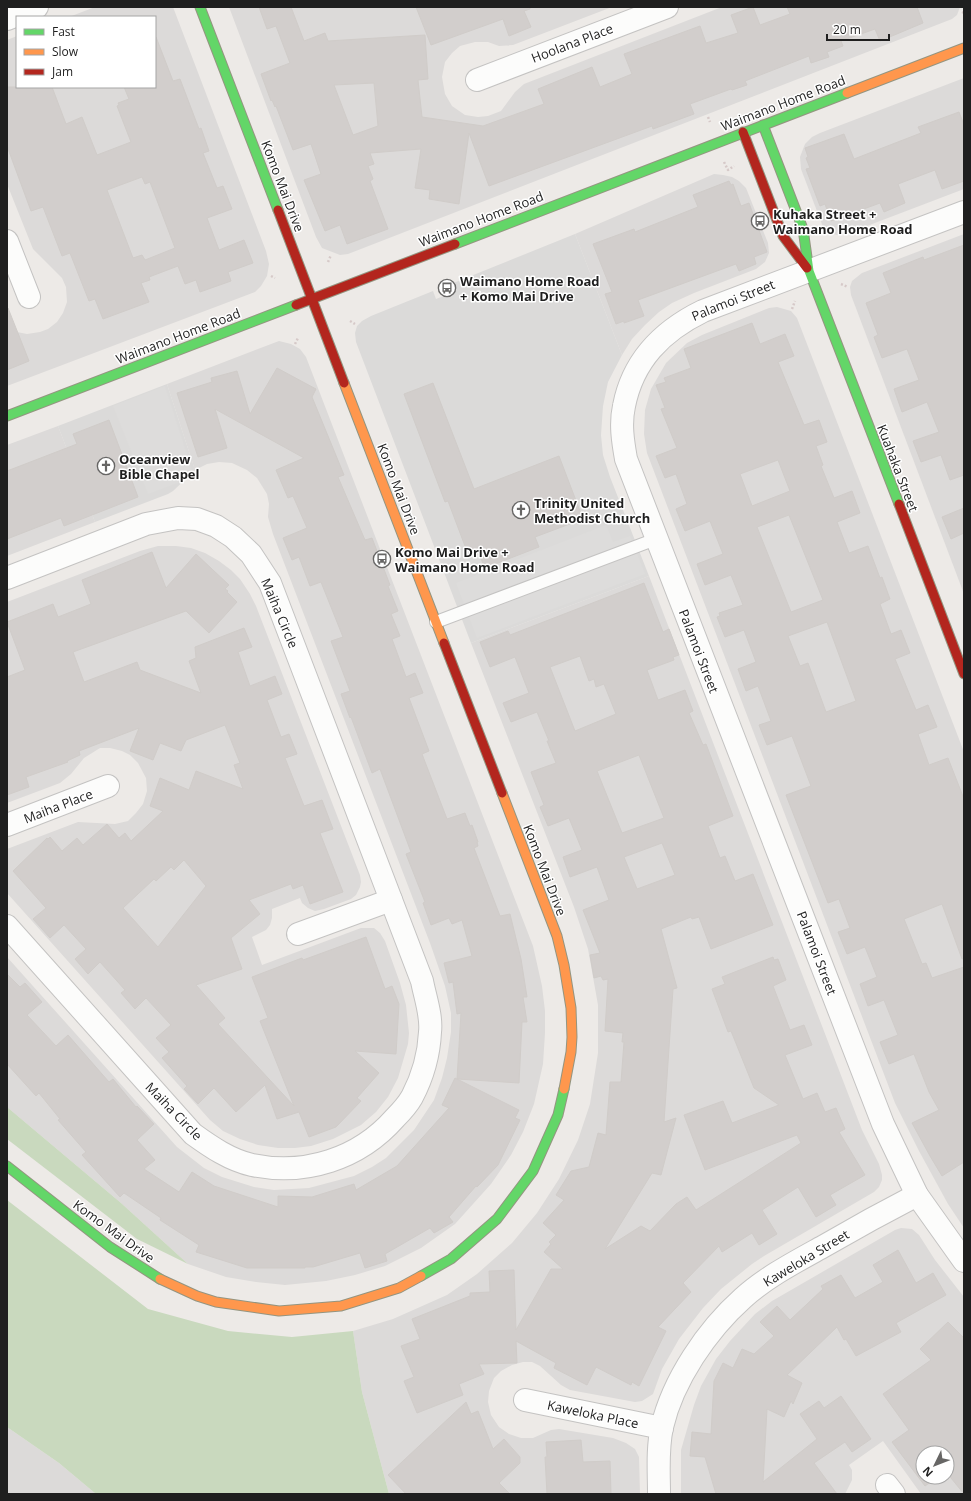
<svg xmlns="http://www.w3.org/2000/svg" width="971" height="1501" font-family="'Open Sans',sans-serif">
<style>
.residential{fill:#dcdad9;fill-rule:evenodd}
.religious{fill:#dbdad9}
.forest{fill:#c9d9be}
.parking{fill:#dddcdb}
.building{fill:#d2cecc;stroke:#d0ccc9;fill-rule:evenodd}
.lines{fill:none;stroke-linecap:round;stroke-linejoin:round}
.lane-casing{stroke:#c4c3c2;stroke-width:14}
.street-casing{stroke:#c4c3c2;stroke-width:24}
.fast-casing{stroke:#949580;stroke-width:11}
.slow-casing{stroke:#949580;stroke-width:11}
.jam-casing{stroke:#949580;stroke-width:11}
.path{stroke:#d6c9c8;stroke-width:2.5;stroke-dasharray:2 2;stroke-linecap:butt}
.lane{stroke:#fcfcfb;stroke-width:12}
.street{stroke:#fcfcfb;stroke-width:22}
.fast{stroke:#63d668;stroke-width:9}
.slow{stroke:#ff974d;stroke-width:9}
.jam{stroke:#b3261e;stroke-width:9}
.labels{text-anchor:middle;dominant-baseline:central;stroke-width:3;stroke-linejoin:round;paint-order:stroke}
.street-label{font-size:13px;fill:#1f1f1f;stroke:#fff}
.poi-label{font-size:13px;font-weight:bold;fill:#1f1f1f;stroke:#fff;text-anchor:start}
</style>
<rect width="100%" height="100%" fill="#edeae7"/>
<g class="residential">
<path d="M95,7H173L266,251L269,264L267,276L261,286L255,292L7,386V326L17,332L27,334L40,332L48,329L57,322L63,313L67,302L66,287L62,278L33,249L7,184V40L17,36V87H155V17H69Z"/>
<path d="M229,7H612L513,45L499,46L488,42H475L460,46L452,53L445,62L442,77L445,94L452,106L465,115L478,117L488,116L501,111L515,92L524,84L722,7H960L957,15L952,19L348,254L340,255L322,248L316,237Z"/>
<path d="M964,78V189L846,234L837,235L830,233L823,227L801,169L800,157L805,144L812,137L820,133Z"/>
<path d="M714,174L723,175L732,177L739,181L746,188L768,243L769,253L765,262L756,269L694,293L672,303L659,312L645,325L632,339L622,355L575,234Z"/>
<path d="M964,234V594L851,295L850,287L852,281L862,273Z"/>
<path d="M777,307L791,311L797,318L964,752V1228L948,1204L919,1151L895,1103L647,453L644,434L645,410L651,389L666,363L687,343L702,335L769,308Z"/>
<path d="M279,341L291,344L300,349L306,357L533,946L542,986L545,1011V1033L543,1064L534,1104L523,1132L511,1155L491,1184L455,1224L421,1248L385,1266L355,1275L326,1281L285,1285L256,1282L226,1277L188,1264L121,1203L7,1107V957L177,1147L204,1168L222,1177L254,1187L274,1190L309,1188L354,1176L372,1167L386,1158L414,1130L434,1100L442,1078L447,1058L451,1032V1013L445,986L430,943L273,534L268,517L269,504L267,494L257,478L247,470L232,463L219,462L207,464L195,470L167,384Z"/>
<path d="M58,426L95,522L7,556V445Z"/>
<path d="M158,546H176L191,548L205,553L219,561L231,570L240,579L250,594L256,606L360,875L361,882L360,887L356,895L351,899L324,909L315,911L308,908L302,903L300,898L272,909V918L270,925L266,930L252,937L262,965L361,928H374L380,933L385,941L400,983L406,1005L409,1033L408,1044L398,1078L388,1097L376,1112L361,1125L333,1139L311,1146L295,1148H278L258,1145L240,1139L223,1131L210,1120L7,893V849L78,822L115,824L128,821L136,813L143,804L147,791L146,778L138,763L130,755L122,751L110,748H100L84,758L71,774L60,783L7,803V602L140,551Z"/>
<path d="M649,576L862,1130L879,1164L882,1175V1180L879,1187L874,1192L764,1256L752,1264L721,1289L703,1308L679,1339L662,1369L653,1394L642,1401L635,1402L570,1390L561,1385L540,1366L532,1362H523L512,1365L501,1371L494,1378L489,1391L488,1402L491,1415L499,1427L509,1434L521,1438H533L551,1430L559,1429L613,1438L626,1443L635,1449L639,1457L640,1494H389L362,1392L353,1331L393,1319L447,1295L477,1274L512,1243L537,1213L559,1179L578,1140L590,1104L598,1053V1005L588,949L574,907L471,643Z"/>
<path d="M901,1228L912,1229L919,1235L935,1260L964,1297V1494H921L883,1441L849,1465L852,1470V1480L845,1494H681V1450L694,1405L701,1386L716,1359L730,1341L755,1314L772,1301L895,1230ZM923,1453H947V1477H923Z"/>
<path d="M7,1427L59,1463L96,1494H7Z"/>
</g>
<g class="religious">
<path d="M575,234L622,355L608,382L603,406L601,435L603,455L610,477L649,576L471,643L356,342L355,333L357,326L362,321L371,316L433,291L436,299L454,292L451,284Z"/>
<path d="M167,384L195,470L173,491L168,494L95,522L58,426Z"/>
</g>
<g class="forest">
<path d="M7,1107L121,1203L188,1264L137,1239L7,1139Z"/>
<path d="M7,1200L148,1309L228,1331L292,1337L353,1331L362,1392L389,1494H96L59,1463L7,1427Z"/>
</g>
<g class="parking">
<path d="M165,386L192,470L180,482L148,494L113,406Z"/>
<path d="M606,525L613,542L630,536L645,574L477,638L456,583Z"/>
</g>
<g class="building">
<path d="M259,7H291L304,41L325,33L328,41L425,35L428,79L418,80L422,117L483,126L544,104L538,89L592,67L600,87L632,74L624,54L700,26L706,43L738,33L731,15L753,7L760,25L790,14L787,7H917L923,23L880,41L875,29L841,41L843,46L827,52L829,57L811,63L809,56L745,81L747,85L732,90L731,89L690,104L694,114L653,129L652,126L489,186L469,133L459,204L429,199L430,190L415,188L421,149L370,153L374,164L368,166L373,179L370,181L388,229L347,244L340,225L325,231L304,180L321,174L311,144L293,150L276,106L275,107L272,100L271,101L261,74L290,63L276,26L267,29ZM374,83L378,126L353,135L334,85Z"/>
<path d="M416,7H530V9L524,11L531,27L509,36L503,19L431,45Z"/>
<path d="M155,37H156L173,81L180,79L199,129L201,128L209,151L203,153L217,188L223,186L232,209L207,218L219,250L244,240L253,263L228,272L231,281L200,292L196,280L185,284L178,266L149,277L150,280L141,283L149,302L103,319L95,299L89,301L70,253L62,256L43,207L31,211L7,146V87H52L66,124L82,117L97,155L131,142L117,106L119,105L118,103L129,99L124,87H155ZM142,177L145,184L150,182L175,248L145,260L142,255L133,258L107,190Z"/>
<path d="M959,112L964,125V181L942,189L935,170L898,184L905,203L884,212L880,203L831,221L825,204L820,206L806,169L810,168L806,158L808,157L805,148L844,134L854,159L921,133L918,127Z"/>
<path d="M729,181L731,185L733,184L741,206L749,203L767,252L754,257L756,264L739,271L736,264L638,300L644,316L624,323V321L616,324L605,294L612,292L593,244L634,229L635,232L698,207L693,195Z"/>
<path d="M964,245V475L950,480L941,455L921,462L913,441L939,432L927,402L902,412L894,389L919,380L907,349L882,358L874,337L878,335L866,303L891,293L883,273L923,257L924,260Z"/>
<path d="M7,308H8L29,361L7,370Z"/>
<path d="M752,323L760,344L785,334L794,356L778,362L804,425L819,420L827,442L816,446L823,465L821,466L834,498L852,491L860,513L837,522L849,553L868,546L880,578L882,577L890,599L880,604L891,634L901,630L910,653L895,659L916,710L928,705L937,727L918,734L929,765L948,758L964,799V958L962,959L942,904L904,919L922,964L926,963L932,978L964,967V1162L942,1176L930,1156L912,1123L939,1110L929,1092L914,1054L889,1064L880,1042L898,1035L884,1000L868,1006L860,984L877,977L865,947L847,954L838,932L850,928L839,899L828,903L786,795L811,786L792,736L767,745L759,725L771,721L758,686L746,691L738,669L756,662L744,630L725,637L717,617L720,616L719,613L743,605L731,575L705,585L697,564L723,554L710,521L685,531L676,509L687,504L676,474L665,478L656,456L677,448L661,409L665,408L656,385L666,382L664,378L691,368L684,349ZM778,460L790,491L752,506L740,474ZM789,515L823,600L791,612L757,527ZM827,622L856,701L826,712L808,663L800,666L788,636Z"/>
<path d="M277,368L316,389L312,397L344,475L338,477L365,540L372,538L390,585L388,586L398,611L391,614L400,636L392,639L406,677L415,673L423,693L409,698L429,751L422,754L447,819L465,813L470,826L472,825L478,842H477L478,846L474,848L500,916L510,914L521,959L527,997H523L527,1022H522L519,1083L457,1079L461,1013L457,1014L453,982L449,983L444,963L472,956L462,920L452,924L449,918L431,925L423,903L425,902L406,854L411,852L380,769L372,773L351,717L350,718L341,694L350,691L331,641L343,637L321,582L310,586L299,557L292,560L283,538L307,528L293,496L288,498L276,470L304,458L215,409L227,448L198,457L177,393L212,382L211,378L237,371L250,414Z"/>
<path d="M433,383L474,489L559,456L583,519L535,537L539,547L485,568L479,554L477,555L475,552L468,554L448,501L445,502L404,394Z"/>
<path d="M109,420L138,497L64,526L61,518L7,539V471L77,444L73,434Z"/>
<path d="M964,508V533L951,539L942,517Z"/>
<path d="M152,552L166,588L196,554L229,585L225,589L228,591L227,592L237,602L209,633L186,611L73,652L84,682L137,662L140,670L201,693L189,661L196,658L195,647L244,628L252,647L238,652L250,686L275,676L282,694L267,700L281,737L289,734L297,754L285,758L304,806L322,800L333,829L320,833L343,892L310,904L303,885L293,889L291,884L249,900L260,914L231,938L242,969L196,985L225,1018L218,1024L294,1106L260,1021L268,1018L252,977L302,958L303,960L366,937L385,989L392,986L399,1004L396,1054L355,1051L379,1073L357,1098L361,1101L336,1127L309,1137L299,1112L277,1119L265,1085L236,1112L214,1088L198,1104L184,1089L187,1086L162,1058L169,1052L156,1038L171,1025L146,998L135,1009L121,993L125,990L100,962L88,974L75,959L86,949L64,925L50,938L33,919L46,908L13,871L47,838L48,839L50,837L62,851L77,838L83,845L107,824L119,838L125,833L131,841L163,811L150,806L160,778L189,790L196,771L243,789L234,765L240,763L225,725L186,740L181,751L160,743L153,760L130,751L139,728L79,751L80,755L67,761L68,762L26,777L29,787L7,795V677L25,670L7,622L53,604L58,617L91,604L82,580ZM184,860L206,886L158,947L123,908L154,879L156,881L171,867L174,870Z"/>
<path d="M644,583L663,632L669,629L679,655L673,657L674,660L647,670L658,700L685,690L693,711L689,713L703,745L706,744L733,816L708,826L720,858L725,856L735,881L753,874L773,925L711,949L699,917L692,919L691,917L661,929L677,988L673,989L664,1122L676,1118L661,1175L652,1173L605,1249L641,1226L650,1231L676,1204L687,1197L696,1210L801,1143L797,1135L705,1170L684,1115L723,1101L732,1123L779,1105L754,1088L731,1031L728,1032L712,989L725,984L722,977L773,957L774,960L778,959L786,980L773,986L790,1030L804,1025L812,1045L785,1055L803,1099L817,1093L825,1112L836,1108L845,1129L839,1132L865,1175L830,1195L836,1205L816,1217L798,1187L762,1210L777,1234L759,1245L752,1233L722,1252L719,1246L683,1283L691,1292L658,1327L666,1331L639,1386L632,1382L631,1385L596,1367L587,1385L554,1368L556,1363L516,1341L517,1363L479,1364L484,1374L459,1384L463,1395L417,1413L404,1381L414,1377L401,1346L420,1339L412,1319L470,1296V1293L490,1292L489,1271L514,1270L516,1330L551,1269H563L544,1252L551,1244L549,1242L556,1235L543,1223L564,1200L556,1195L571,1171L589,1167L598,1133L606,1135L610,1082H621L624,1042H622L623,1033L605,1031L608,979L603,980L601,976L594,978L590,955L600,953L583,910L609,900L597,867L570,877L563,857L582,850L569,818L548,826L540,807L544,805L531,772L556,763L547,741H549L537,712L511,722L503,703L529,693L515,657L490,667L480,642L508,631L510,635ZM580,656L589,681L594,679L596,687L604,684L616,714L575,731L550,667ZM639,755L664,818L622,833L597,771ZM662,843L675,875L637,889L624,857Z"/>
<path d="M7,974L20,987L25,983L42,1002L27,1015L56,1046L68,1035L109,1082L113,1079L136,1107L137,1106L154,1124L137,1140L155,1160L144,1169L179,1192L192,1172L214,1186L278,1207V1196L312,1197L354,1184L356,1190L397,1166L449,1108L442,1105L455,1078L519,1110L515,1118L520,1120L498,1165L477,1187L476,1186L449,1217L453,1222L434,1233L430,1228L385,1254L387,1261L365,1268L360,1253L313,1267H305V1268H247L196,1252L199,1245L160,1220L161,1218L124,1193L120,1197L82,1155L86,1152L58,1120L60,1119L39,1093L36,1096L7,1064Z"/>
<path d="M898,1250L916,1283L933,1273L946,1295L896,1323L901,1332L856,1356L846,1339L844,1340L837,1327L787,1375L802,1383L793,1404L791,1401L784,1417L767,1409L763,1482L817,1439L800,1414L819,1401L824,1408L841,1396L871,1439L852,1452L845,1442L814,1463L837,1494H716L705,1457L690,1456L692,1432L711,1434L714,1381L723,1363L733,1368L742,1349L754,1354L774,1336L760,1322L777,1306L790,1320L823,1289L821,1286L841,1275L855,1298L883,1282L873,1265Z"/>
<path d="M948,1322L964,1338V1494L947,1473V1453H923V1477H938L925,1486L892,1442L909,1430L883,1394L931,1360L920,1349Z"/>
<path d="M466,1402L471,1414L478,1411L493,1449L504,1439L520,1457V1463L499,1483L510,1494H406L388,1475Z"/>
<path d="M581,1440L583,1462L610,1461L611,1494H547L545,1457H547L546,1442Z"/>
</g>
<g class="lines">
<defs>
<path id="lane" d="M436,622L656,539"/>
<g id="street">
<path d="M7,19L37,7"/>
<path d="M477,80L667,7"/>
<path d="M964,212L703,311C662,331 633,360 624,406C620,424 623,442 626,459L883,1124L917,1195L964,1261"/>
<path d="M7,241L29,297"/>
<path d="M7,578L146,524L178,518L197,519L216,526L233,537L251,554L270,583L422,981C425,997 432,1016 430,1032C429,1054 422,1078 412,1097C408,1104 401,1112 395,1118C359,1159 305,1176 252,1165C230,1160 211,1147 193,1134L7,926"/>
<path d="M7,825L108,786"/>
<path d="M298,934L391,900"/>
<path d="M525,1400L662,1428"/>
<path d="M887,1485L894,1494"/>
<path d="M659,1494C659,1472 657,1449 662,1427C673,1380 707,1330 743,1298C766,1277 797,1261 824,1246C855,1228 886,1211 917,1195"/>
</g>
<g id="fast">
<path d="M200,7L278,210"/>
<path d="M763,125L803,229L809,271L899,504"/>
<path d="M455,244L847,93"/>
<path d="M7,416L296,305"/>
<path d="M7,1166L110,1247L160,1279"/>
<path d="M421,1276L451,1259L497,1219L533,1171L558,1115L564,1089"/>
</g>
<g id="slow">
<path d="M847,93L964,48"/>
<path d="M344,383L444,643"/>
<path d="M502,793L557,936L564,965L571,1008L572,1037L571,1052L564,1089"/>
<path d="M160,1279L197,1296L216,1302L279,1311L341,1306L399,1288L421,1276"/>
</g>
<g id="jam">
<path d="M743,132L783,236L807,268"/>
<path d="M278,210L344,383"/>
<path d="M296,305L455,244"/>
<path d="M899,504L964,674"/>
<path d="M444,643L502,793"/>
</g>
</defs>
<use href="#lane" class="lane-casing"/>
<use href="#street" class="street-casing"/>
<use href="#fast" class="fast-casing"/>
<use href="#slow" class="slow-casing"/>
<use href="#jam" class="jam-casing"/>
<g class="path">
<path d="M962,12L964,13"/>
<path d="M708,117L710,122"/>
<path d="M724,162L728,170L734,166"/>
<path d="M328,262L331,255"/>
<path d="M271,276L275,278"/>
<path d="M841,284L848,287"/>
<path d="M792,309L795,301"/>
<path d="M350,321L355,324"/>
<path d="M295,344L298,338"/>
</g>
<use href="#lane" class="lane"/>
<use href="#street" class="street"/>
<use href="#fast" class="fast"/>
<use href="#slow" class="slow"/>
<use href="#jam" class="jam"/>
</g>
<defs>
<symbol id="bus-ring" viewBox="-11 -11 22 22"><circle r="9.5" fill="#fff" stroke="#676665" stroke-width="1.5"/><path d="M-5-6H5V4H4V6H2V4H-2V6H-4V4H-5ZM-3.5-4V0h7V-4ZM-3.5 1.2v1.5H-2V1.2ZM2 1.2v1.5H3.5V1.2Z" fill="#676665"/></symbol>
<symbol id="church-ring" viewBox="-11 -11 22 22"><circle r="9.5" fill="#fff" stroke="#676665" stroke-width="1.5"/><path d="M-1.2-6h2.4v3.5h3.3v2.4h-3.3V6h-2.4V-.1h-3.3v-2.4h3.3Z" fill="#676665"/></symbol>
</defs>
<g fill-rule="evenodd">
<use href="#bus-ring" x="750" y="211" width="20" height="20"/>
<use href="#bus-ring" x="437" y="278" width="20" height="20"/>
<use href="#church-ring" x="96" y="456" width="20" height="20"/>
<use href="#church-ring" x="511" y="500" width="20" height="20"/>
<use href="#bus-ring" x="372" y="549" width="20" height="20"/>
</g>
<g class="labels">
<g class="street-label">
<text transform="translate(572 43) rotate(-21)">Hoolana Place</text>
<text transform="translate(783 103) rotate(-21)">Waimano Home Road</text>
<text transform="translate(283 186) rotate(69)">Komo Mai Drive</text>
<text transform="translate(481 219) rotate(-21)">Waimano Home Road</text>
<text transform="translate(733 300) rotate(-22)">Palamoi Street</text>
<text transform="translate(178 336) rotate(-21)">Waimano Home Road</text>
<text transform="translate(898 468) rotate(69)">Kuahaka Street</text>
<text transform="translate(399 489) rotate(69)">Komo Mai Drive</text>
<text transform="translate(280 613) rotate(67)">Maiha Circle</text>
<text transform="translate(699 651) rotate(69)">Palamoi Street</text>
<text transform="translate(58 806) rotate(-21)">Maiha Place</text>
<text transform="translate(545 870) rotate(69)">Komo Mai Drive</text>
<text transform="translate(817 953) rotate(69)">Palamoi Street</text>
<text transform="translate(174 1111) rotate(46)">Maiha Circle</text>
<text transform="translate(114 1231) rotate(36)">Komo Mai Drive</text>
<text transform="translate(806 1258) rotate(-31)">Kaweloka Street</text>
<text transform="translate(593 1414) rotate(12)">Kaweloka Place</text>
</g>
<g class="poi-label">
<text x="773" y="214">Kuhaka Street +<tspan x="773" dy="15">Waimano Home Road</tspan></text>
<text x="460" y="281">Waimano Home Road<tspan x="460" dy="15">+ Komo Mai Drive</tspan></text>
<text x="119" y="459">Oceanview<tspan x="119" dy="15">Bible Chapel</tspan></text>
<text x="534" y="503">Trinity United<tspan x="534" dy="15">Methodist Church</tspan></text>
<text x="395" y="552">Komo Mai Drive +<tspan x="395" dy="15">Waimano Home Road</tspan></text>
</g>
</g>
<rect width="971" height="1501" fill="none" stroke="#1f1f1f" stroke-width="16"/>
<rect x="16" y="16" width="140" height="72" fill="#ffffff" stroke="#a5a5a5"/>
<rect x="24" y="29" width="20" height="6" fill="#63d668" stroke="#a5a5a5"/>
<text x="52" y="36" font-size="12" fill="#1f1f1f">Fast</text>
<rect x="24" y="49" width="20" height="6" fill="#ff974d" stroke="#a5a5a5"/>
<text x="52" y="56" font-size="12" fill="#1f1f1f">Slow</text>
<rect x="24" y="69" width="20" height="6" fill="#b3261e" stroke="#a5a5a5"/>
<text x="52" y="76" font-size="12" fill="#1f1f1f">Jam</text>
<g transform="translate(935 1465) rotate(227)"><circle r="19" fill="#ffffff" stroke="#a5a5a5"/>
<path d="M0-3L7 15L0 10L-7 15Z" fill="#676665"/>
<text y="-6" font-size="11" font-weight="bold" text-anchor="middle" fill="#1f1f1f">N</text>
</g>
<path d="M827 34v6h62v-6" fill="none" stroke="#1f1f1f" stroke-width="2"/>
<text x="833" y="34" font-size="12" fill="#1f1f1f" stroke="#ffffff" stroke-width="3" paint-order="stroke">20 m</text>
</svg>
